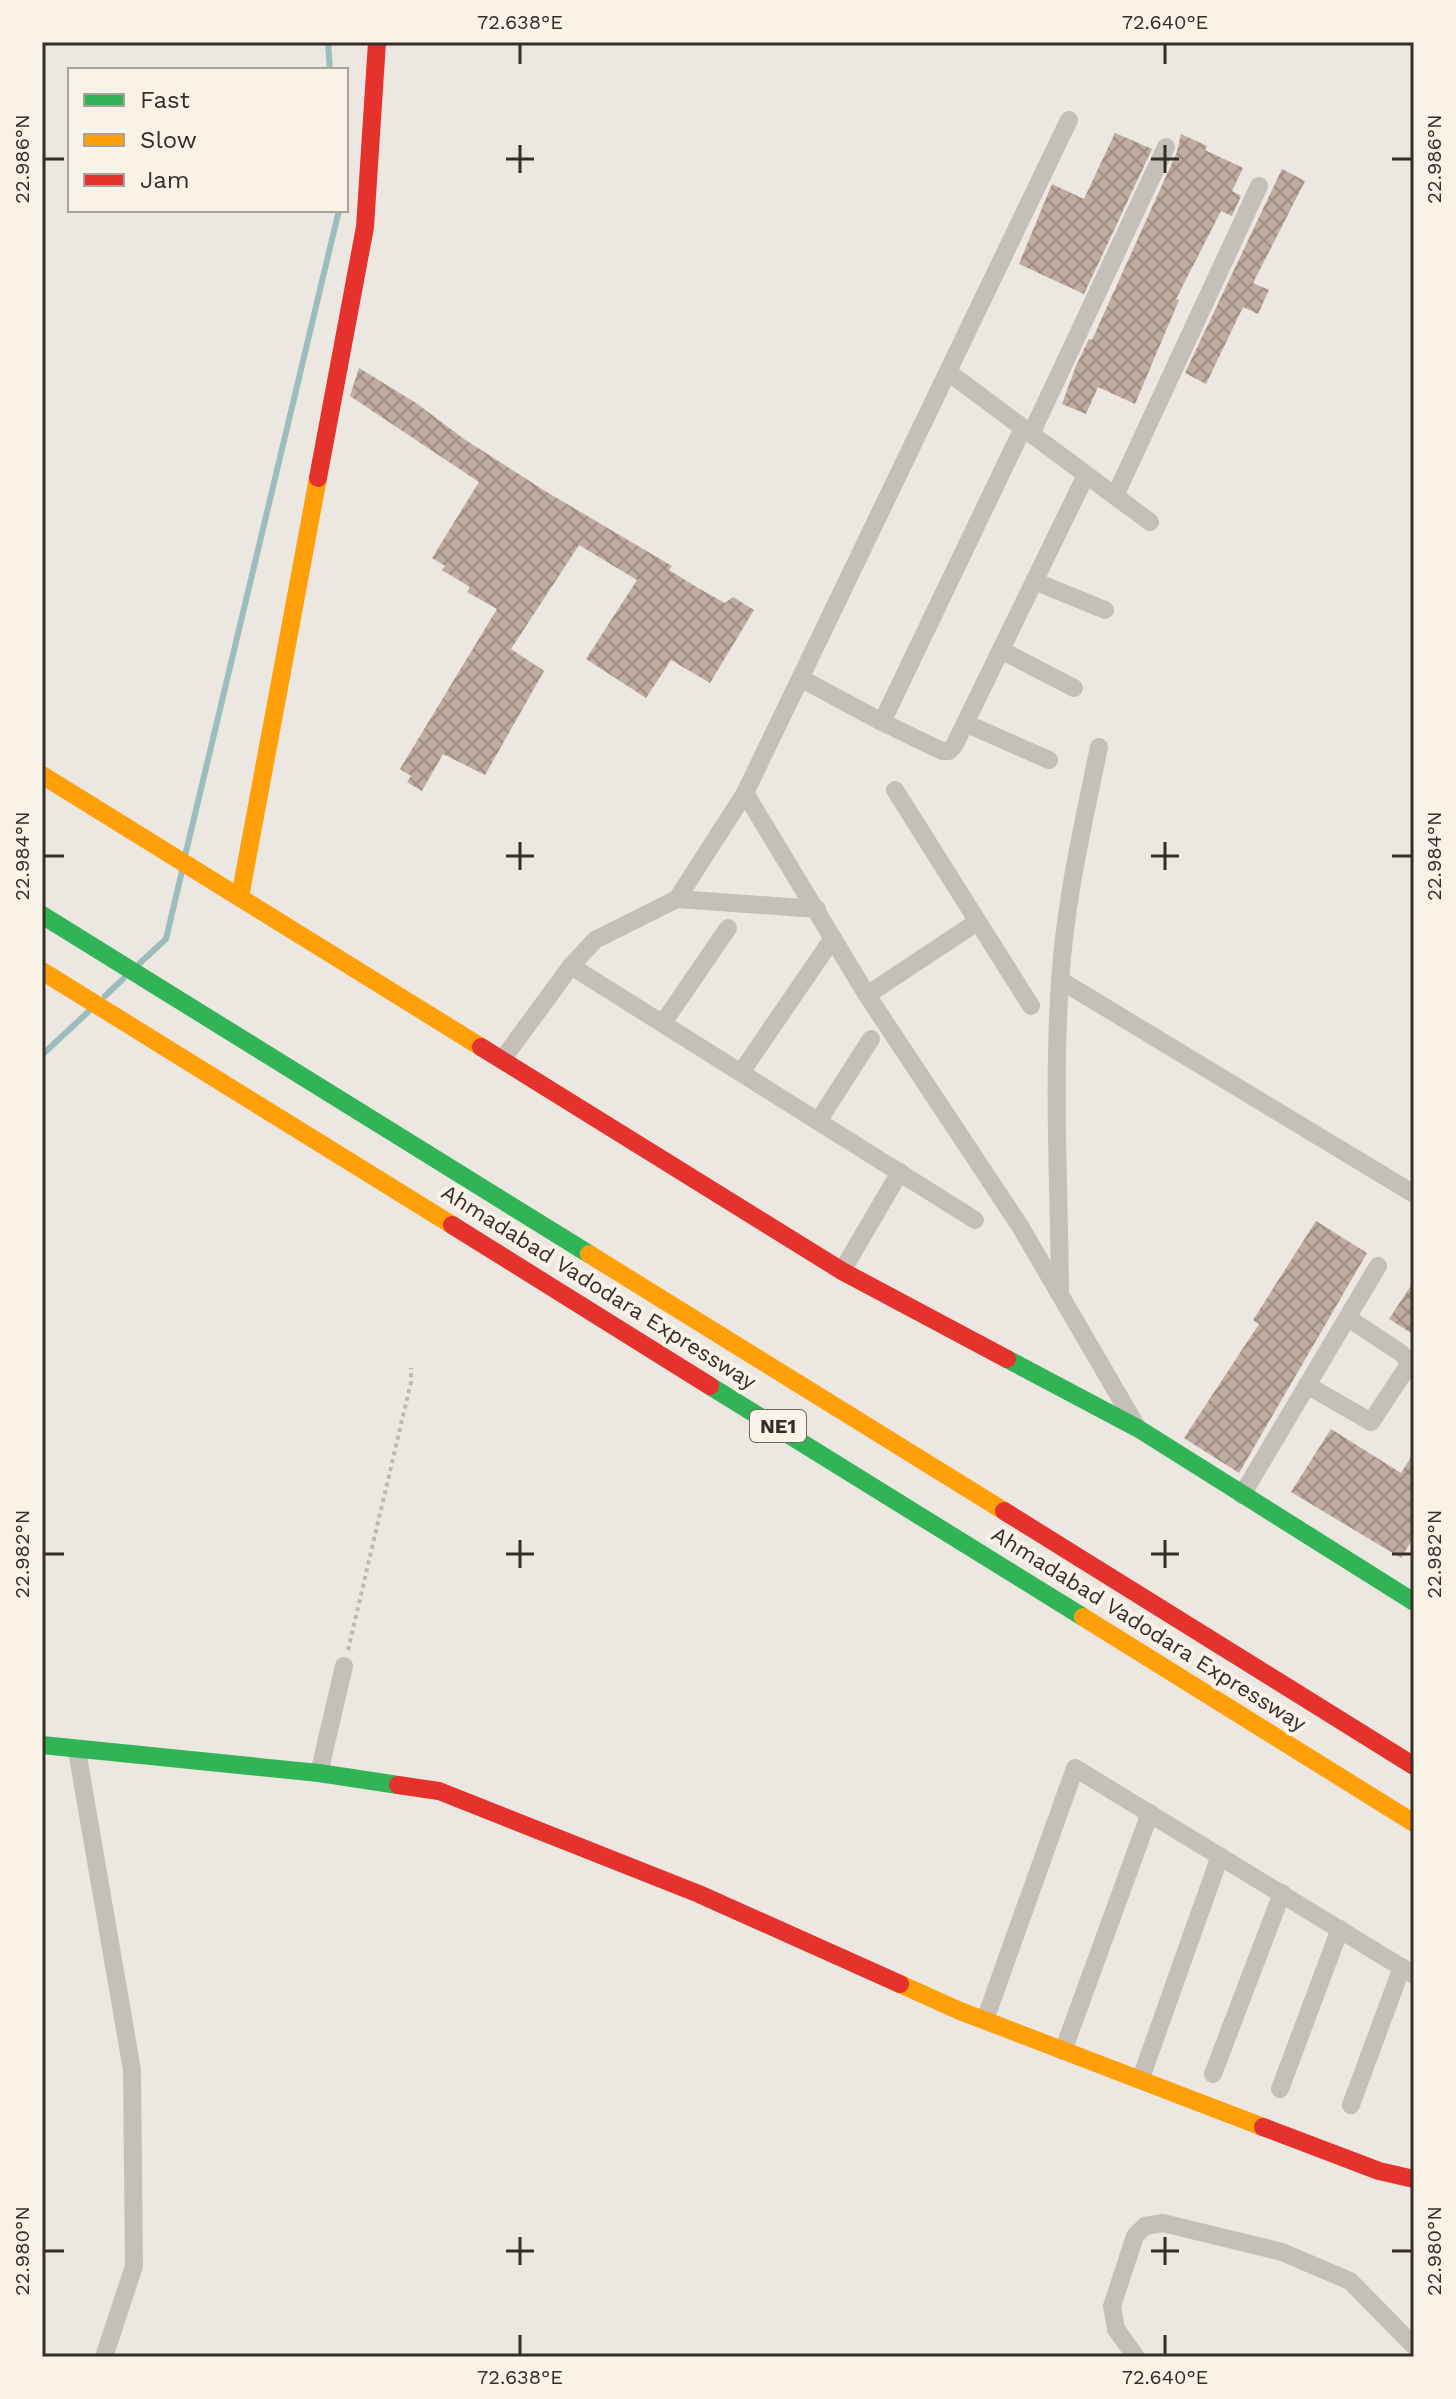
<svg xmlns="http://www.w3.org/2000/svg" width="1456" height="2399" font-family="'Work Sans',sans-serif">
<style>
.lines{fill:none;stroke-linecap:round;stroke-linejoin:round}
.stream{stroke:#9cbcbd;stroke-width:6}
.building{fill:url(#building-cross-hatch)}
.path{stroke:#beb8b1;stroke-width:4;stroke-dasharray:4 4;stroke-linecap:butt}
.street{stroke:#c5bfb9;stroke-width:18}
.fast{stroke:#30b455;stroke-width:18}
.slow{stroke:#ff9f0a;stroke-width:18}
.jam{stroke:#e5322d;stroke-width:18}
.ticks{fill:none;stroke:#352d27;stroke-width:3}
.labels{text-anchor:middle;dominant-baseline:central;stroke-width:8;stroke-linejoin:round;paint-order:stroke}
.shield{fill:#f9f2e7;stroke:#706861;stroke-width:2}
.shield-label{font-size:20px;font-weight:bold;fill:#352d27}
.street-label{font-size:22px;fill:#352d27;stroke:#f9f2e7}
.neatline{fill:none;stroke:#352d27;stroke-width:3}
.ticks-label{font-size:20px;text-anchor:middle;fill:#352d27}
</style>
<defs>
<pattern id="building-cross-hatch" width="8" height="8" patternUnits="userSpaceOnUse" patternTransform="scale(2)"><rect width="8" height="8" fill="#bfaca1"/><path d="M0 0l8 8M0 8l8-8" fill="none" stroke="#9c8c83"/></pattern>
</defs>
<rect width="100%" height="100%" fill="#ece7e0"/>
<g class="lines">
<g class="stream">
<path d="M328,42L330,70"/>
<path d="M185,856L339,210"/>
<path d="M140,963L166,939L182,871"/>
<path d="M105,996L123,979"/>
<path d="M42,1055L88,1012"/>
</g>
</g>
<g class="building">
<path d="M1115,133L1152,149L1084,294L1019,264L1052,184L1084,199Z"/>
<path d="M1181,134L1207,146L1205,150L1243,168L1232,191L1241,196L1232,216L1221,211L1176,299L1179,300L1135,404L1098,387L1086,414L1062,404L1076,366L1089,339L1092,340L1177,152Z"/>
<path d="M1282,169L1305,181L1253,283L1269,290L1258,314L1243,307L1206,384L1185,373Z"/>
<path d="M359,368L416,403L464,439L545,491L672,566L669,570L698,588L725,603L733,597L754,610L710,683L671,660L646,698L586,659L637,580L579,545L511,649L544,671L485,775L443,754L422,791L407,782L411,776L400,769L497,609L467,592L470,587L442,570L445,566L432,558L479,482L350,396Z"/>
<path d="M1316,1221L1367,1253L1239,1473L1184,1438L1259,1324L1253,1320Z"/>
<path d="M1414,1281V1335L1389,1319Z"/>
<path d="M1331,1429L1401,1473L1414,1452V1537L1401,1558L1291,1492Z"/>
</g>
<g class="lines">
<path class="path" d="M348,1650L411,1382V1368"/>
<g class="street">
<path d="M948,372L1150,522"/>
<path d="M1031,434L1166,147"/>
<path d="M1115,496L1259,186"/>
<path d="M1034,581L1105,610"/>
<path d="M1001,650L1074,688"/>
<path d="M802,679L882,722L1023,428"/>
<path d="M882,722L942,751H949L954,746L1086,475"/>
<path d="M965,723L1049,760"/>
<path d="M895,790L1031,1006"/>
<path d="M745,793L867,995L1020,1226L1137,1427"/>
<path d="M677,899L817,909"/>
<path d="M571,966L975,1220"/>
<path d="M1060,980L1414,1194"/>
<path d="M867,995L977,922"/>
<path d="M663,1023L728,928"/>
<path d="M502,1060L571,966L595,940L677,899L745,793L1069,120"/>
<path d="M742,1071L833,938"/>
<path d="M819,1120L871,1039"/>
<path d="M842,1271L900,1172"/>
<path d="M1060,1289C1059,1187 1053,1084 1060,982C1065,902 1083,825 1099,747"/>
<path d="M1307,1385L1371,1422L1406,1369L1408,1360L1401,1353L1348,1318"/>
<path d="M1242,1495L1378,1266"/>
<path d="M77,1751L132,2070L134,2266L104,2357"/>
<path d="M319,1773L344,1666"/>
<path d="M985,2020L1075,1768L1414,1975"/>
<path d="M1063,2051L1150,1813"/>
<path d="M1213,2074L1282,1893"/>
<path d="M1141,2078L1220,1856"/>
<path d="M1280,2089L1340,1929"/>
<path d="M1351,2105L1402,1967"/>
<path d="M1136,2357L1116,2329L1112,2306L1135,2236L1145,2226L1163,2223L1282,2252L1350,2281L1414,2346"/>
</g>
<g class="fast">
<path d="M42,915L589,1254"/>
<path d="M1007,1359L1139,1429L1414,1602"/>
<path d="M710,1386L1083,1617"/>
<path d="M42,1745L319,1773L398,1785"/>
</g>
<g class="slow">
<path d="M42,775L481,1047"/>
<path d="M240,897L318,478"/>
<path d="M42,971L452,1225"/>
<path d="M589,1254L1004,1511"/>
<path d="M1083,1617L1414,1823"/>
<path d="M900,1984L960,2011L1263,2127"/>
</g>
<g class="jam">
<path d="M318,478L365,227L377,42"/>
<path d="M481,1047L842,1271L1007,1359"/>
<path d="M452,1225L710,1386"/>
<path d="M1004,1511L1414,1766"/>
<path d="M398,1785L439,1791L699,1894L900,1984"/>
<path d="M1263,2127L1379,2171L1414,2179"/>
</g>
</g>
<path class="ticks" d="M520,44V64M1165,44V64M520,145V173M1165,145V173M44,159H64M506,159H534M1151,159H1179M1392,159H1412M520,842V870M1165,842V870M44,856H64M506,856H534M1151,856H1179M1392,856H1412M520,1540V1568M1165,1540V1568M44,1554H64M506,1554H534M1151,1554H1179M1392,1554H1412M520,2237V2265M1165,2237V2265M44,2251H64M506,2251H534M1151,2251H1179M1392,2251H1412M520,2335V2355M1165,2335V2355"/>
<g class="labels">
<rect class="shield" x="750" y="1410" width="56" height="32" rx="6"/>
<g class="shield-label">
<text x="778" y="1426">NE1</text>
</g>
<g class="street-label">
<text transform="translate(599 1287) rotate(32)">Ahmadabad Vadodara Expressway</text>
<text transform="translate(1149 1629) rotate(32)">Ahmadabad Vadodara Expressway</text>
</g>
</g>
<rect width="1456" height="2399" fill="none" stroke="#f9f2e7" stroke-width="88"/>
<rect x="68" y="68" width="280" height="144" fill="#f9f2e7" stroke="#aba39a" stroke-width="2"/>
<rect x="84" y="94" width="40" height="12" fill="#30b455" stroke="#aba39a" stroke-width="2"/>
<text x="140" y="108" font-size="24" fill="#352d27">Fast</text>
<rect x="84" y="134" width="40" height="12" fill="#ff9f0a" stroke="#aba39a" stroke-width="2"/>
<text x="140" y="148" font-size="24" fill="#352d27">Slow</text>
<rect x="84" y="174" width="40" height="12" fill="#e5322d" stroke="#aba39a" stroke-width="2"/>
<text x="140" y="188" font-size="24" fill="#352d27">Jam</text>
<rect x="44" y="44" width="1368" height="2311" class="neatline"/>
<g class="ticks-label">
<text x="520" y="29">72.638°E</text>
<text x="1165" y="29">72.640°E</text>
<text transform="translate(22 159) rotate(-90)" y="7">22.986°N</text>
<text transform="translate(1434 159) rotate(-90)" y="7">22.986°N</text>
<text transform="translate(22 856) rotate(-90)" y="7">22.984°N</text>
<text transform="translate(1434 856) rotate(-90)" y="7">22.984°N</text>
<text transform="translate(22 1554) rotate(-90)" y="7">22.982°N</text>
<text transform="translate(1434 1554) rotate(-90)" y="7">22.982°N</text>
<text transform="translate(22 2251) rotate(-90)" y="7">22.980°N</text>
<text transform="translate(1434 2251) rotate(-90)" y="7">22.980°N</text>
<text x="520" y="2384">72.638°E</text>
<text x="1165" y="2384">72.640°E</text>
</g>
</svg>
